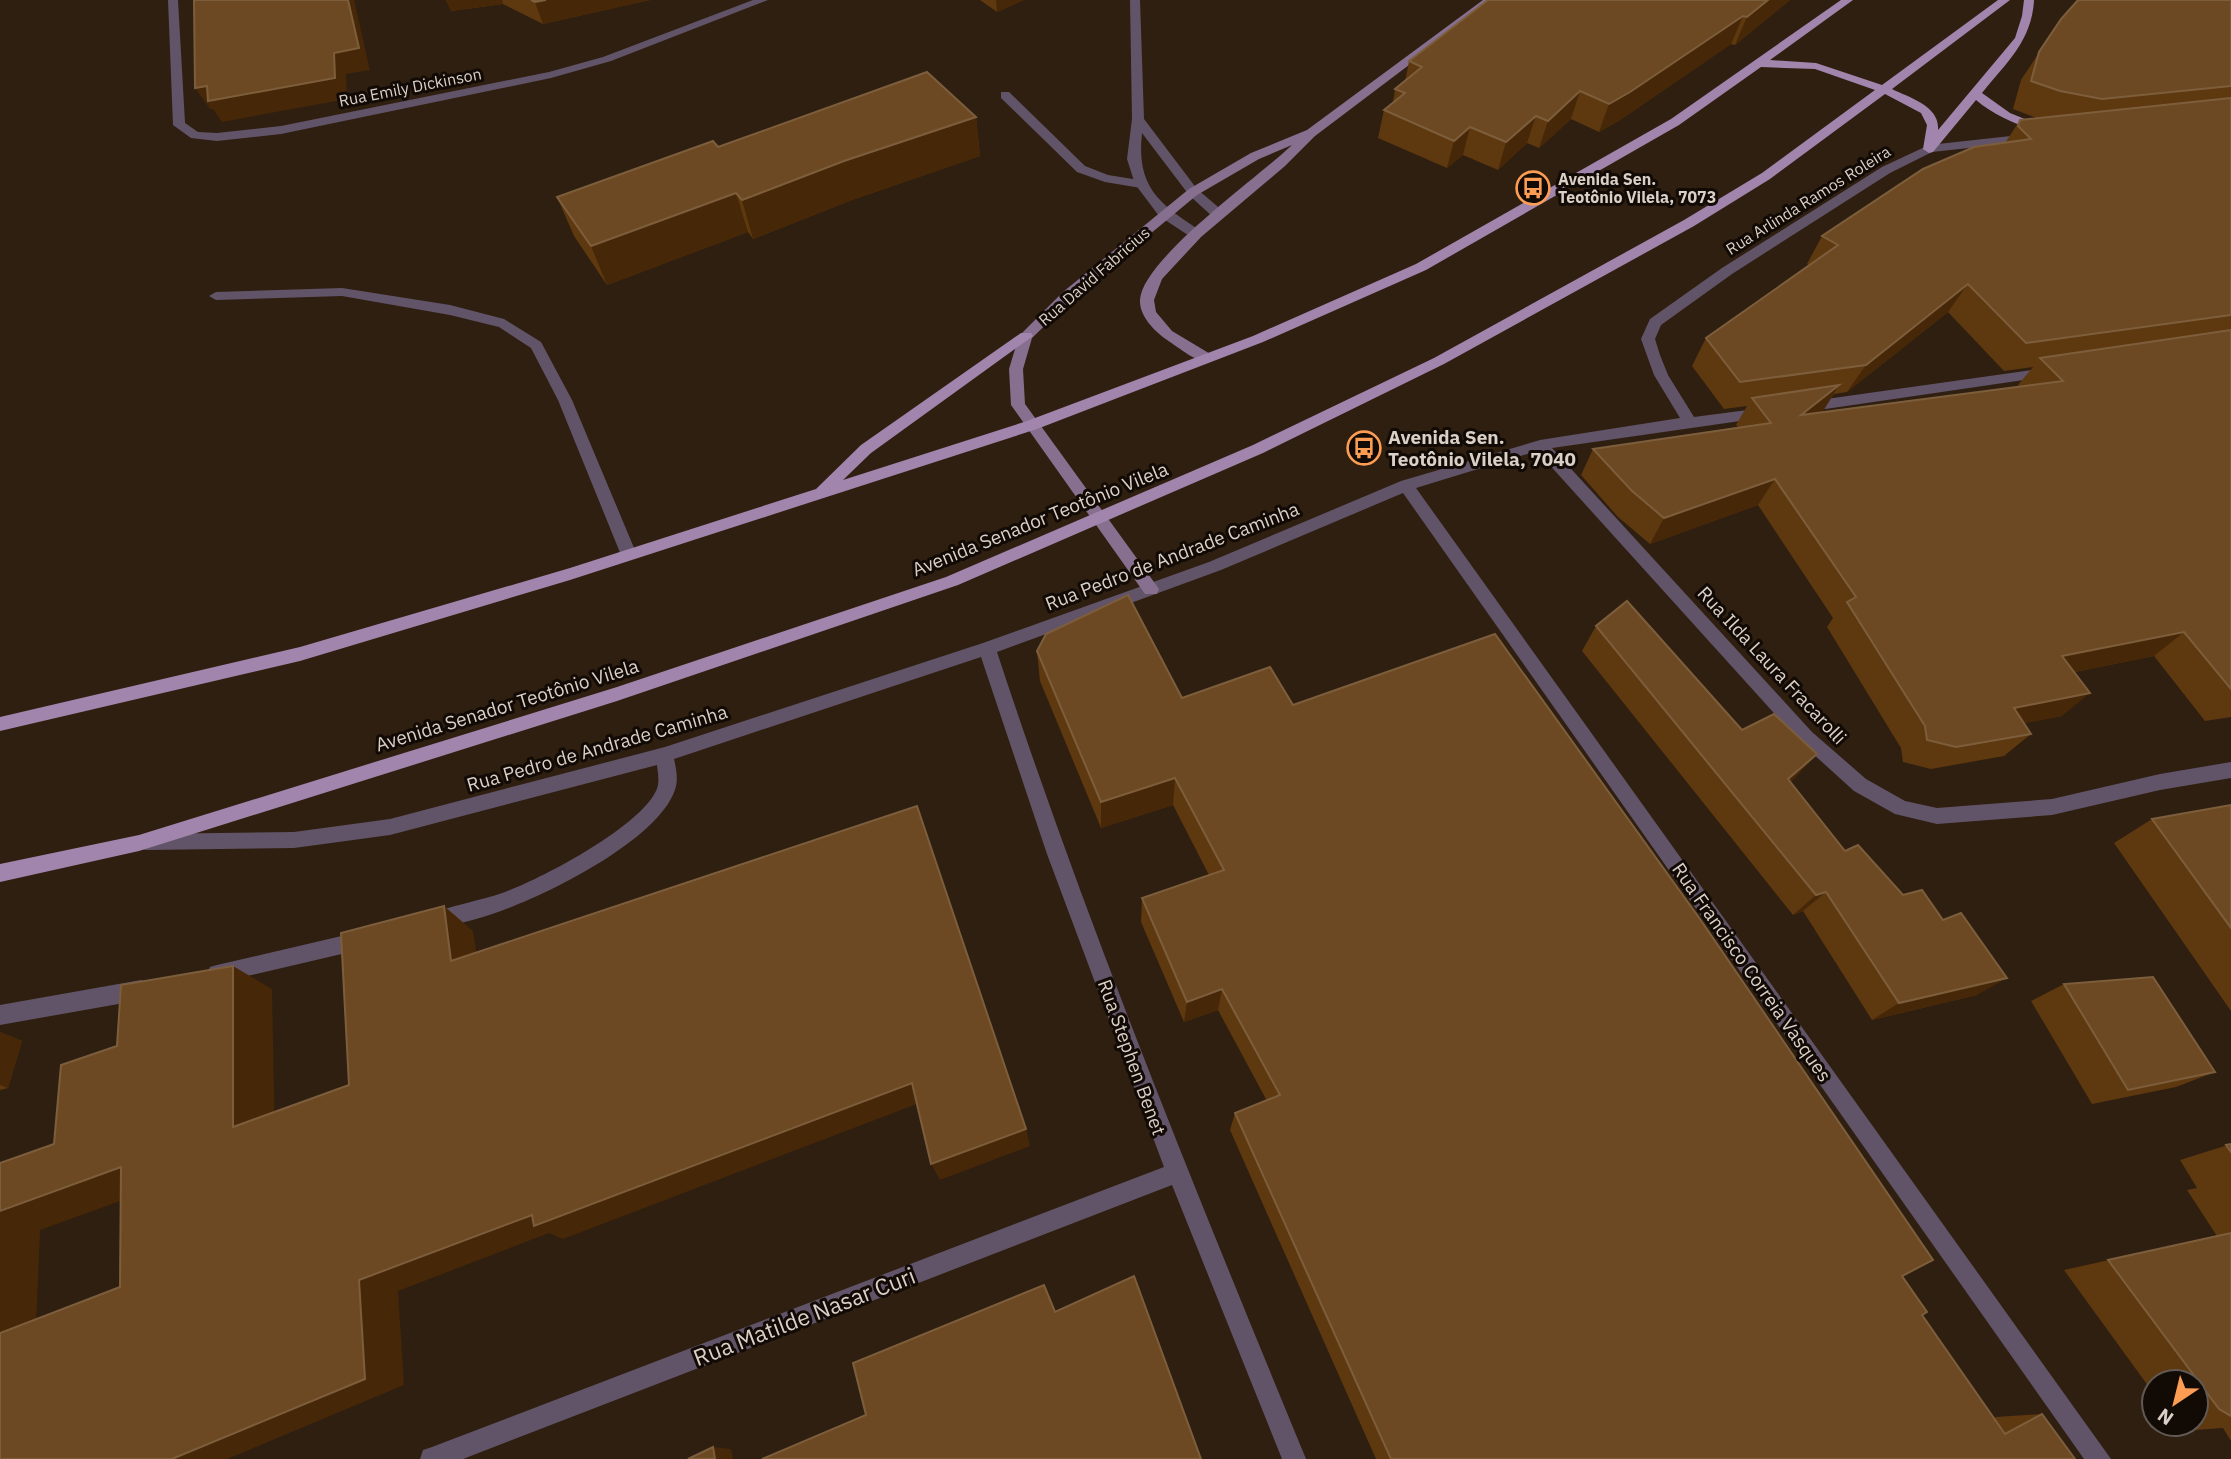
<svg xmlns="http://www.w3.org/2000/svg" width="2231" height="1459" font-family="'IBM Plex Sans',sans-serif">
<style>
.lines{fill:none;stroke-linecap:round;stroke-linejoin:round}
.lane{fill:#625468;fill-rule:evenodd}
.street{fill:#625468;fill-rule:evenodd}
.secondary{fill:#87708f;fill-rule:evenodd}
.primary{fill:#a285ad;fill-rule:evenodd}
.wall{fill:#5e380f;fill-rule:evenodd}
.shaded-wall{fill:#462707}
.building{fill:#6c4923;stroke:#7d5e3c;stroke-width:2}
.labels{text-anchor:middle;dominant-baseline:central;stroke-width:6;stroke-linejoin:round;paint-order:stroke}
.far-street-label{font-size:16px;fill:#dbd0c7;stroke:#110a05}
.far-poi-label{font-size:16px;font-weight:bold;fill:#dbd0c7;stroke:#110a05;text-anchor:start}
.poi-label{font-size:19px;font-weight:bold;fill:#dbd0c7;stroke:#110a05;text-anchor:start}
.street-label{font-size:19px;fill:#dbd0c7;stroke:#110a05}
.near-street-label{font-size:23px;fill:#dbd0c7;stroke:#110a05}
</style>
<rect width="100%" height="100%" fill="#2f1f11"/>
<g class="lines">
<g class="lane">
<path d="M1001,92H1009L1085,166L1108,175L1145,181L1147,184L1141,188L1105,182L1077,172L1001,98Z"/>
<path d="M342,288L450,305L504,319L541,342L572,400L637,555L635,559H623L621,555L558,400L531,348L499,327L450,315L342,296L216,300L209,296L216,292Z"/>
</g>
<g class="street">
<path d="M168,0H178L185,123L198,132L217,133L281,126L549,72L603,57L753,0H768L611,61L551,78L281,134L217,141L191,138L173,125Z"/>
<path d="M1130,0H1140L1144,119L1197,189L1224,212V218H1214L1189,195L1142,133C1136,187 1159,204 1201,231V237H1191L1159,216L1135,184L1127,159L1132,119Z"/>
<path d="M2029,134L2035,138L2033,141L1932,152L1890,173L1732,274L1661,325L1655,339L1660,355L1668,375L1694,417L1763,408L1768,409L1770,413L1768,417L1552,448L1812,732L1866,779L1905,801L1937,808L2052,799L2160,774L2231,762V778L2160,790L2052,815L1937,824L1895,814L1854,791L1800,742L1537,451L1416,488L2111,1459H2084L1403,493L1221,570L997,652C1087,926 1196,1192 1306,1459H1282L1172,1185L463,1459H420L423,1450L432,1447L1164,1167L1047,854L981,657L674,759C676,768 678,778 676,786C665,834 560,888 516,905C490,916 462,923 434,930L427,927L424,921L427,915C452,905 480,901 505,892C543,878 639,827 656,791C660,783 658,774 657,765L390,835L294,848L146,850L139,848L137,842L139,836L146,834L294,832L390,819L665,747L983,643L1209,562L1401,481L1540,440L1680,418L1654,375L1641,339L1650,319L1722,268L1882,167L1929,145Z"/>
<path d="M2047,368L2054,373L2052,376L1805,412L1798,407L1805,402Z"/>
<path d="M363,931L370,934L373,940L370,946L363,949L217,983L210,981L207,974L210,967L217,965Z"/>
<path d="M141,980L148,983L151,990L148,997L141,1000L0,1025V1005Z"/>
</g>
<path class="secondary" d="M1483,0H1495L1315,136L1285,166L1201,237L1162,279L1154,300L1156,312L1172,331L1212,355V361C1199,365 1181,349 1170,342C1157,334 1139,317 1140,300C1142,259 1260,176 1292,145L1259,159L1197,195L1073,298L1032,338L1023,369L1025,404L1159,589L1157,594H1145L1011,405L1009,369L1019,336L1063,292L1189,189L1251,153L1307,130Z"/>
<path class="primary" d="M1841,0H1853L1770,60L1816,63L1882,85L1998,0H2010L1892,89C1910,98 1940,106 1938,130L2015,38L2022,16L2024,0H2034C2032,41 2006,63 1982,93L2010,113L2047,128L2041,132C2017,125 1995,116 1976,100L1933,152L1929,153L1923,149L1927,125L1921,113L1885,94L1770,179L1694,226L1444,364L1263,453L958,585L617,701L139,851L0,882V864L139,835L617,687L946,577L1253,445L1434,358L1684,220L1762,173L1875,90L1815,69L1761,67L1679,125L1426,270L1263,342L1037,429L570,580L300,661L0,731V717L300,647L570,568L816,489L861,445L1021,333H1031L1033,336L871,453L843,480L1027,421L1253,336L1416,264L1671,119Z"/>
</g>
<g class="wall">
<path d="M446,0H650L543,24L503,4L451,11Z"/>
<path d="M980,0H1024L997,12Z"/>
<path d="M1790,0L1735,45L1731,44L1620,120L1599,132L1571,119L1539,148L1527,143L1498,170L1463,155L1447,168L1378,138L1384,110L1393,102L1395,89L1405,82L1409,61Z"/>
<path d="M2231,0V717L2205,721L2154,656L2075,672L2062,716L2024,723L2031,734L2004,756L1931,769L1903,762L1901,748L1827,627L1833,618L1758,505L1650,544L1618,517L1581,475L1593,449L1738,427L1736,425L1747,406L1724,409L1692,366L1706,338L1809,265L1807,264L1822,236L2005,143L2020,120L2037,118L2013,109L2021,80L2061,19ZM1948,312L2004,371L2033,367L2018,385L2020,387L1821,413L1834,394L1847,392Z"/>
<path d="M976,117L980,156L852,200L753,239L748,232L607,285L574,236L557,197L718,147Z"/>
<path d="M1596,626L1742,730L1796,777L1790,782L1845,851L1903,895L1943,920L1977,995L1872,1020L1803,911L1793,915L1582,651Z"/>
<path d="M1037,651L1182,698L1293,705L1902,1276L1922,1315L1994,1419L1996,1417L2042,1414L2075,1459H1376L1230,1130L1235,1113L1267,1101L1218,1010L1184,1022L1141,922L1142,898L1209,875L1173,805L1101,828L1040,681Z"/>
<path d="M2231,805V1011L2114,843L2152,819Z"/>
<path d="M2064,984L2215,1072L2176,1087L2092,1104L2031,1001Z"/>
<path d="M0,1032L22,1041L8,1088L0,1090Z"/>
<path d="M2231,1144V1441L2223,1428L2196,1430L2187,1424H2196V1382H2154V1394L2064,1270L2217,1236L2187,1190L2197,1188L2180,1160Z"/>
</g>
<g class="shaded-wall">
<path d="M348,0H354L370,70L346,74L347,99L222,122L213,109H210L195,88L334,53Z"/>
<path d="M446,0H502L503,4L451,11Z"/>
<path d="M546,0H650L543,24L535,2Z"/>
<path d="M996,0H1024L997,12Z"/>
<path d="M1768,0H1790L1735,45L1747,17Z"/>
<path d="M1743,16L1731,44L1620,120L1599,132L1609,104Z"/>
<path d="M1580,91L1571,119L1539,148L1548,121Z"/>
<path d="M1536,116L1527,143L1498,170L1506,142Z"/>
<path d="M976,117L980,156L852,200L753,239L742,200L844,161Z"/>
<path d="M1470,127L1463,155L1447,168L1454,141Z"/>
<path d="M736,193L748,232L607,285L591,246Z"/>
<path d="M1968,284L1948,312L1847,392L1866,365Z"/>
<path d="M1839,385L1822,413L1801,415Z"/>
<path d="M1775,479L1758,505L1650,544L1664,518Z"/>
<path d="M2184,632L2154,656L2035,680L2062,656Z"/>
<path d="M2090,693L2062,716L1987,731L2014,708Z"/>
<path d="M1817,754L1796,777L1767,801L1788,779Z"/>
<path d="M1175,778L1173,805L1101,828V802Z"/>
<path d="M1826,892L1803,911L1793,915L1816,895Z"/>
<path d="M444,906L473,931L481,984L451,961Z"/>
<path d="M233,966L272,989L275,1144L233,1127Z"/>
<path d="M2007,978L1977,995L1872,1020L1899,1003Z"/>
<path d="M1222,989L1218,1010L1184,1022L1187,1002Z"/>
<path d="M0,1032L22,1041L8,1088L0,1085Z"/>
<path d="M912,1083L922,1102L563,1239L549,1233L398,1291L404,1385L227,1459H172L359,1280L532,1215Z"/>
<path d="M1026,1129L1030,1146L940,1180L931,1164Z"/>
<path d="M121,1167L170,1183L40,1230L35,1350L0,1346V1211Z"/>
<path d="M713,1447L731,1449L733,1459H715Z"/>
</g>
<g class="building">
<path d="M194,0H348L359,48L334,53L335,78L208,101L207,86L195,88Z"/>
<path d="M531,0H546L535,2Z"/>
<path d="M1488,0H1768L1747,17L1743,16L1630,92L1609,104L1580,91L1548,121L1536,116L1506,142L1470,127L1454,141L1384,110L1405,93L1395,89L1422,67L1409,61Z"/>
<path d="M2078,0H2231V86L2102,99L2060,91L2031,81L2039,52L2061,19Z"/>
<path d="M927,72L976,117L844,161L742,200L736,193L591,246L557,197L713,141L718,147Z"/>
<path d="M2231,98V315L2026,343L1968,284L1866,365L1740,382L1706,338L1838,245L1822,236L1923,169L1974,147L2031,139L2018,126L2020,120Z"/>
<path d="M2231,330V689L2184,632L2062,656L2090,693L2014,708L2031,734L1956,747L1927,740L1925,726L1847,602L1856,597L1775,479L1664,518L1632,491L1593,449L1771,423L1752,398L1839,385L1801,415L2063,381L2040,358Z"/>
<path d="M1128,595L1182,698L1270,667L1293,705L1495,634L1700,919L1933,1260L1902,1276L1927,1312L1922,1315L2005,1434L2042,1414L2075,1459H1391L1235,1113L1280,1095L1222,989L1187,1002L1142,898L1224,870L1175,778L1101,802L1037,651L1046,634Z"/>
<path d="M1627,601L1742,730L1774,714L1817,754L1788,779L1845,851L1858,845L1903,895L1922,890L1943,920L1961,913L2007,978L1899,1003L1826,892L1816,895L1596,626Z"/>
<path d="M2231,805V928L2152,819Z"/>
<path d="M917,806L1026,1129L931,1164L912,1083L534,1226L532,1215L359,1280L365,1379L172,1459H0V1333L120,1287L121,1167L0,1211V1163L54,1144L61,1065L117,1046L121,985L233,966V1127L349,1085L341,933L444,906L451,961Z"/>
<path d="M2153,977L2215,1072L2128,1090L2064,984Z"/>
<path d="M2231,1144V1152L2226,1145Z"/>
<path d="M2231,1233V1416L2219,1409L2108,1260Z"/>
<path d="M1134,1276L1201,1459H762L866,1415L853,1363L1044,1285L1055,1312Z"/>
<path d="M713,1447L715,1459H688Z"/>
</g>
<defs>
<symbol id="bus-ring" viewBox="-11 -11 22 22"><circle r="9.5" fill="#110a05" stroke="#fd9d54" stroke-width="1.5"/><path d="M-5-6H5V4H4V6H2V4H-2V6H-4V4H-5ZM-3.5-4V0h7V-4ZM-3.5 1.2v1.5H-2V1.2ZM2 1.2v1.5H3.5V1.2Z" fill="#fd9d54"/></symbol>
</defs>
<g fill-rule="evenodd">
<use href="#bus-ring" x="1514" y="169" width="38" height="38"/>
<use href="#bus-ring" x="1345" y="429" width="38" height="38"/>
</g>
<g class="labels">
<g class="far-street-label">
<text transform="translate(410 87) rotate(-11)">Rua Emily Dickinson</text>
<text transform="translate(1808 200) rotate(-32)">Rua Arlinda Ramos Roleira</text>
<text transform="translate(1094 276) rotate(-41)">Rua David Fabricius</text>
</g>
<g class="far-poi-label">
<text x="1558" y="179">Avenida Sen.<tspan x="1558" dy="18">Teotônio Vilela, 7073</tspan></text>
</g>
<g class="poi-label">
<text x="1388" y="437">Avenida Sen.<tspan x="1388" dy="22">Teotônio Vilela, 7040</tspan></text>
</g>
<g class="street-label">
<text transform="translate(1040 519) rotate(-22)">Avenida Senador Teotônio Vilela</text>
<text transform="translate(1172 556) rotate(-21)">Rua Pedro de Andrade Caminha</text>
<text transform="translate(1772 665) rotate(47)">Rua Ilda Laura Fracarolli</text>
<text transform="translate(507 705) rotate(-17)">Avenida Senador Teotônio Vilela</text>
<text transform="translate(597 748) rotate(-16)">Rua Pedro de Andrade Caminha</text>
<text transform="translate(1752 972) rotate(55)">Rua Francisco Correia Vasques</text>
<text transform="translate(1132 1057) rotate(70)">Rua Stephen Benet</text>
</g>
<g class="near-street-label">
<text transform="translate(804 1316) rotate(-21)">Rua Matilde Nasar Curi</text>
</g>
</g>
<g transform="translate(2175 1403) rotate(215)"><circle r="33" fill="#110a05" stroke="#625953" stroke-width="2"/>
<path d="M0-5L12 26L0 18L-12 26Z" fill="#fd9d54"/>
<text y="-10" font-size="19" font-weight="bold" text-anchor="middle" fill="#dbd0c7">N</text>
</g>
</svg>
